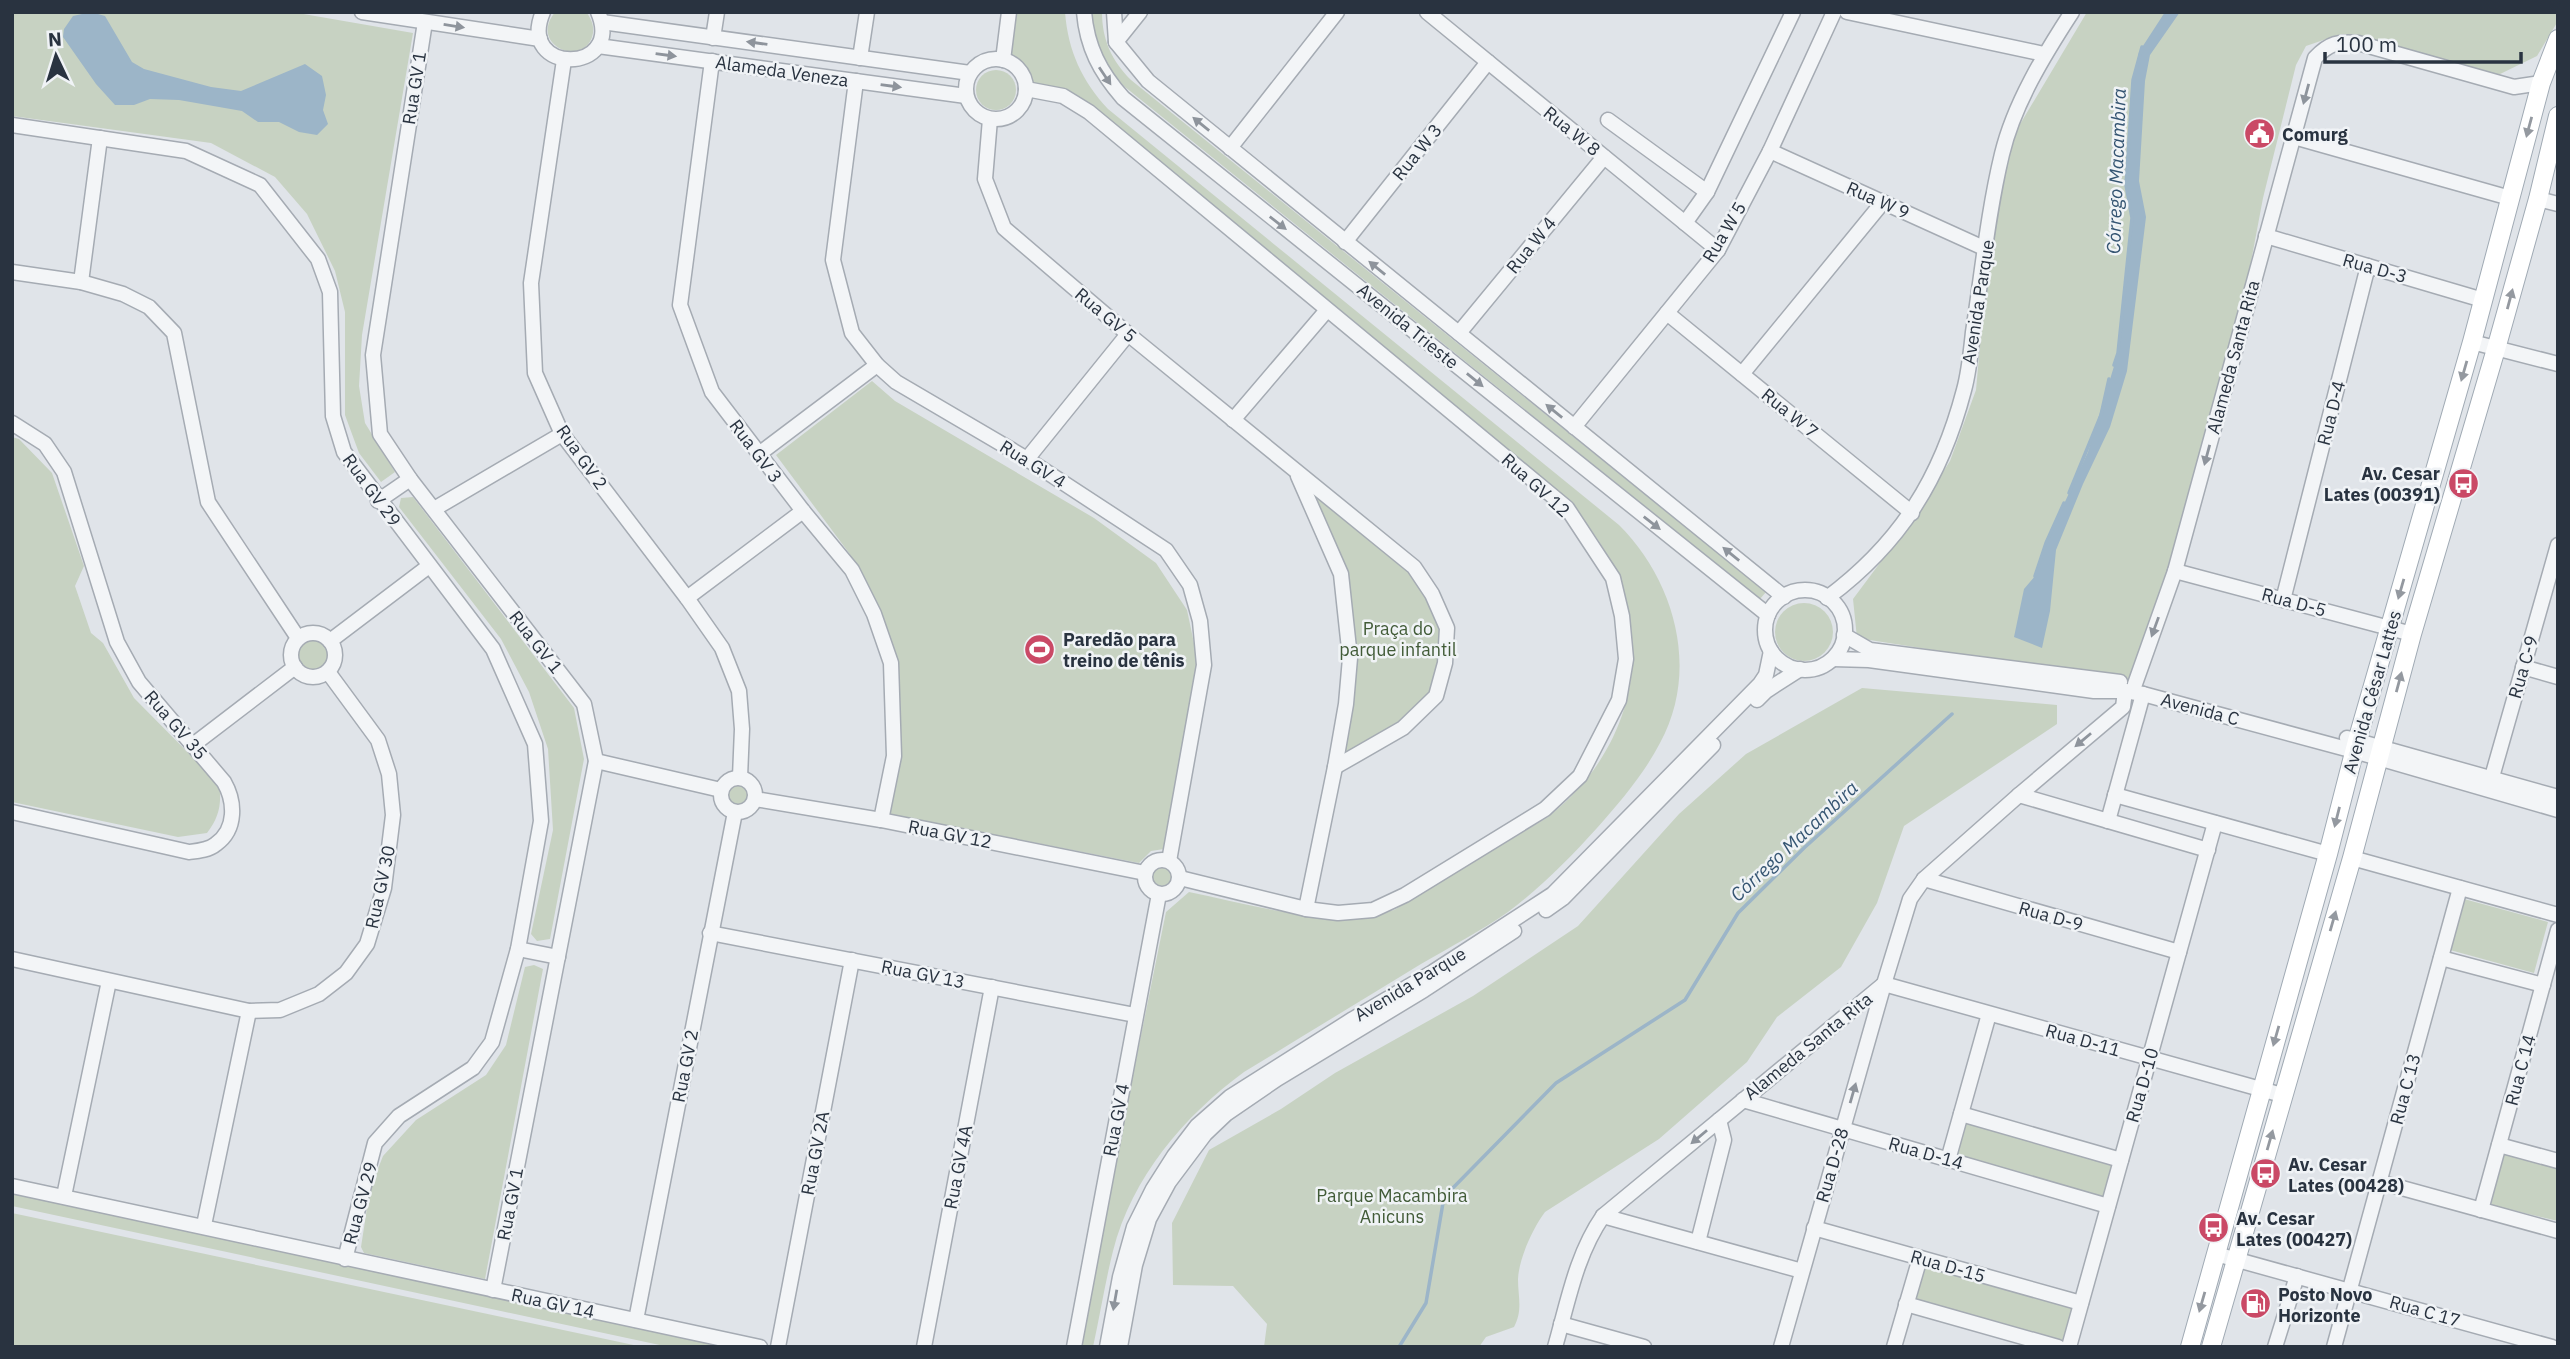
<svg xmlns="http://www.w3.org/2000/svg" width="2570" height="1359" font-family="'IBM Plex Sans',sans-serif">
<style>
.green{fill:#c7d2c2}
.water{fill:#9cb5c8}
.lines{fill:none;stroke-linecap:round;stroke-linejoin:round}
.stream{stroke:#9cb5c8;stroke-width:3.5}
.minor-casing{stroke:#a5abb3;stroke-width:17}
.major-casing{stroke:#a0aab4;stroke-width:20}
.minor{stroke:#f3f5f7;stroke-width:14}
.major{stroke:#fff;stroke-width:18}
.oneway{fill:#8e949c}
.oneway2{fill:#9499a0}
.labels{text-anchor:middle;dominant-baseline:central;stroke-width:5;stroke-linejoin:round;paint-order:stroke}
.street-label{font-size:18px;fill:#293340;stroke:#f0f3f6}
.poi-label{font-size:18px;font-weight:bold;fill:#293340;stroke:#f0f3f6;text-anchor:start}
.park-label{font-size:18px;fill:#415b37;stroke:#f0f3f6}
.water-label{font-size:19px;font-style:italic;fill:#355572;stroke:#f0f3f6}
</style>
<rect width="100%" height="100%" fill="#e0e4e9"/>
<g class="green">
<path d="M12,12H292L413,33L362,335L359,386L365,423L395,472L381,482L359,453L345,415V312L335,271L307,214L275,177L211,143L12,116Z"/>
<path d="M555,12H586C591,18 594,25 593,33C587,69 527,47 555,12Z"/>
<path d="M1016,12H1065C1068,51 1082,81 1108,109L1619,525C1675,581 1700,670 1660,743C1644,774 1620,802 1597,828C1570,858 1540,888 1508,912C1481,931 1450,947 1421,964C1362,1000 1303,1036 1244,1072C1184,1116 1132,1177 1113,1251C1105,1283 1100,1315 1093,1347H1078L1166,912L1189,892C1254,905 1328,929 1394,910L1548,817C1652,735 1662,598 1568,503L1093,111L1032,85L1025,68L1010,55Z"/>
<path d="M1092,12H1102C1102,40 1112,61 1131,80L1766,592L1760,599L1125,87C1104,67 1092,41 1092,12Z"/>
<path d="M2087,12H2558V21L2537,56L2496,76L2338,35L2306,46L2296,65L2263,198L2247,283L2168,567L2131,681L1857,638L1853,599L1915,516L1950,461L1976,390L1989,244L2013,136Z"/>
<circle cx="996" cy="90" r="20"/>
<path d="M872,381L895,401L1094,518L1156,563L1187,610L1199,667L1164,849L1151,851L1139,863L887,814L900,742L898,672L884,622L849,553L776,455Z"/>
<path d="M12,437L19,439L52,473L84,566L75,586L91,633L103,643L134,698L219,784C222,804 219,817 207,833L178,837L12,802Z"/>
<path d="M1307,486L1411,569L1443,629L1432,695L1401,724L1355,752H1342L1349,603Z"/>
<path d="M413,497L574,708L584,759L550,939L537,941L531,934L553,830L548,749L529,692L501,639L399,507L401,498Z"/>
<circle cx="1804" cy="632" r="29"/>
<circle cx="313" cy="655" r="15"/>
<path d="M1862,688L2057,705V724L1904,826L1877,903L1841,967L1777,1017L1747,1062L1659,1139L1545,1212C1533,1228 1519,1258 1518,1279C1518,1297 1523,1310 1514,1327L1486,1337L1479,1347H1264L1267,1324L1233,1286L1173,1285L1172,1223L1209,1150L1281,1109L1335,1073L1473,996L1578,926L1679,814L1746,754Z"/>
<circle cx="737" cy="794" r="12"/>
<circle cx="1162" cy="877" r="12"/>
<path d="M2464,899L2548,922L2534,973L2450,950Z"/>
<path d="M534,965L543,969L485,1279L364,1253L361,1247L370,1189L383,1156L416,1120L486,1075L506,1045L525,967Z"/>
<path d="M1965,1118L2117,1161L2105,1202L1955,1160Z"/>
<path d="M2503,1154L2558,1167V1221L2491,1205Z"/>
<path d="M12,1193L723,1347H669L12,1206Z"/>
<path d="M12,1213L643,1347H12Z"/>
<path d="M1922,1263L2078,1304L2066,1347L1911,1303Z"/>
</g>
<g class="water">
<path d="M91,12L105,16L132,62L144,69L211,87L241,91L305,64L322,76L326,95L323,110L328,124L317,135L299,132L279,122H258L242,111L179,100L150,99L134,105H115L96,84L63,37L64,29L73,16Z"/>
<path d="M2165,12H2180L2150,55L2145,81L2139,181L2146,217L2127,371L2110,427L2083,484L2056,550L2050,611L2042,648L2014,637L2024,589L2035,576L2046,543L2088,452L2118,353L2132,218L2126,185L2133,80L2139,52Z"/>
</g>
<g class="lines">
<g class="stream">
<path d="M2114,365L2118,353L2132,218L2126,185L2133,80L2142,47"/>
<path d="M2069,493L2101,415L2109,379"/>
<path d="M2035,576L2046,543L2064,503"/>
<path d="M1399,1347L1426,1303L1444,1197L1556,1083L1685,1000L1738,913L1804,848L1952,714"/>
</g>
<defs>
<g id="minor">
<path d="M362,12L540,39"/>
<path d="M543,12C516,75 625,75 598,12"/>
<path d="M1084,12C1087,47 1100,72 1123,98L1768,615"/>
<path d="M1114,12L1116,42L1148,81L1784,597"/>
<path d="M1427,12L1718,250"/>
<path d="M1847,12L2044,54"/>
<path d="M425,22L373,355L380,434L410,479L584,704L596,761L493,1290"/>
<path d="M602,22L970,73"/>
<path d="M713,38L717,12"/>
<path d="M1116,42L1140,12"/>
<path d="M598,46L966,96"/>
<path d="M860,58L867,12"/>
<circle cx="996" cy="89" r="30"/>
<path d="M564,60L531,283L535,373L562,434L687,598L722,648L739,691L742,729L740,777"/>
<path d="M1003,60L1009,12"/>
<path d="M712,61L680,305L712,392L803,511L852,570L874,614L891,663L894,756L881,820"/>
<path d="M856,81L833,260L852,333L877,365L896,382L1027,459L1166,550L1190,585L1200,621L1204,665L1169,861"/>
<path d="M1026,89L1063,96L1089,112L1567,508L1613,578L1622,616L1626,659L1619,700L1580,776L1545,809L1405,895L1373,910L1338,913L1306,909L1180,878"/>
<path d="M990,119L985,179L1004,228L1128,334L1414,567L1432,594L1447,628L1445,663L1436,696L1403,728L1335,767"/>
<path d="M1608,120L1707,192"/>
<path d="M12,125L186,151L260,185L318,259L330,292L333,416L344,452L493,649L535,744L541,821L518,949L492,1042L473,1068L399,1116L375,1143L345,1259"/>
<path d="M2294,137L2510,198"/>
<path d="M1230,148L1337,12"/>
<path d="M1770,151L1986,249"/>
<path d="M2538,199L2558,204"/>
<path d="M1685,223L1707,192L1793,12"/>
<path d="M2266,236L2483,300"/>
<path d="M1345,242L1488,62"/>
<path d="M12,272L81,282L123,294L149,307L174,333L208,502L298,638"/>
<path d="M81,282L100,138"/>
<path d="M1667,313L1912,513"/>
<path d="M1459,333L1604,157"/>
<path d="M2472,342L2558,364"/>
<path d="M1742,374L1883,202"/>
<path d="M1233,420L1327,310"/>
<path d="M12,423L45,444L64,472L117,642L139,682L224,782C235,801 237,829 216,844C209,850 198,851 189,852L12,812"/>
<path d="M1574,427L1718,250L1770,151L1834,12"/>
<path d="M759,454L877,365"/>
<path d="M1027,459L1128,334"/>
<path d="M1298,476L1341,574L1350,658L1346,704L1335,767L1306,909"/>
<path d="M378,501L410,479"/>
<path d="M434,509L562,434"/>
<path d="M2175,571L2412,634"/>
<circle cx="1805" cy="630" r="40"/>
<path d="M687,598L803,511"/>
<path d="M1827,598C1901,543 1941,478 1964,390C1969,372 1971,351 1973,332C1982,274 1988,212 2002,154C2014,104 2044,55 2072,12"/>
<path d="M2283,600L2368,266"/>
<circle cx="313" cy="655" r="22"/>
<path d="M1844,635L1870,650L2120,682"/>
<path d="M330,641L429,566"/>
<path d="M1833,659L1869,660L2094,691H2125L2143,694L2354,751L2558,810"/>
<path d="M2523,667L2558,677"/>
<path d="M2135,684L2175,571L2315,58C2329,43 2339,41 2358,43L2514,87L2541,83"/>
<path d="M1757,700L1766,691L1800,669"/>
<path d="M2347,738L2558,797"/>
<path d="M193,745L295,667"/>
<path d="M596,761L721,790"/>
<circle cx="738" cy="795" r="17"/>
<path d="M2490,784L2558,545"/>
<path d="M2019,795L2208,850"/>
<path d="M2115,795L2328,854"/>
<path d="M755,799L881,820L1145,873"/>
<path d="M2108,821L2143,694"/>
<path d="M2352,858L2558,915"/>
<circle cx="1162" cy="877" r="17"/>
<path d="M1924,879L2179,952"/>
<path d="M1546,910L1563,898L1713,745"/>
<path d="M710,933L1135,1015"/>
<path d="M518,949L558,957"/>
<path d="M2441,958L2543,985"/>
<path d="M12,959L249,1011L280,1010L319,994L346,973L367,944L384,888L393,815L389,774L378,740L328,672"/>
<path d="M1884,984L2282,1095"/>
<path d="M1743,1100L2108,1206"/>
<path d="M1961,1114L2121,1160"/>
<path d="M2499,1145L2558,1161"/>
<path d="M1948,1160L1989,1014"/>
<path d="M2380,1182L2558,1231"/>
<path d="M12,1186C262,1238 511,1294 760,1347"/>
<path d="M64,1196L109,981"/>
<path d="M2481,1210L2558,930"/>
<path d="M1603,1216L1802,1271"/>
<path d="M204,1225L249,1011"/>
<path d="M1814,1228L2081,1303"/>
<path d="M1698,1242L1724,1140L1719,1120"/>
<path d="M2216,1254L2552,1347"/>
<path d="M1906,1304L2058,1347"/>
<path d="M636,1320L735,812"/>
<path d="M1561,1324L1644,1347"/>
<path d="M778,1347L852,960"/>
<path d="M924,1347L992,987"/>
<path d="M1074,1347L1159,894"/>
<path d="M1107,1347L1120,1277L1134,1227L1153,1189L1174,1156L1197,1126L1230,1097L1353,1019L1433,972L1553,894L1760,684L1766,675L1771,651"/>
<path d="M1120,1347L1135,1265L1149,1219L1169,1182L1205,1134L1226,1114L1277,1079L1424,990L1514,931"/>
<path d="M1555,1347C1568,1302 1576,1255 1603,1216L1884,984"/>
<path d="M1781,1347L1884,984L1910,899L1924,879L2019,795L2123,707L2125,691"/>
<path d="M1894,1347L1920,1258"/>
<path d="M2069,1347L2215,823"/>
<path d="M2275,1347L2297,1276"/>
<path d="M2334,1347L2460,888"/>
</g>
<g id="major">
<path d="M2190,1347L2328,854L2357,741L2472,342L2541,83L2558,39"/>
<path d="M2211,1347L2352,858L2412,634L2496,349L2538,199L2558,116"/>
</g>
</defs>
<use href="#minor" class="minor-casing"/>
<use href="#major" class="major-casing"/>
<use href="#minor" class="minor"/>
<use href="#major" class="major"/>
</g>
<defs><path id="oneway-solid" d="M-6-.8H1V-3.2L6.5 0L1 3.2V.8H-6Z" transform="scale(1.75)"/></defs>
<g class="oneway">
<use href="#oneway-solid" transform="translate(454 26) rotate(9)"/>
<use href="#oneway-solid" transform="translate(757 43) rotate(-172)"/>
<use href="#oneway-solid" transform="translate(666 55) rotate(8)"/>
<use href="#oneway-solid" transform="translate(1105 76) rotate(56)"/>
<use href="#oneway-solid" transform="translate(891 86) rotate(8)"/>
<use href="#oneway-solid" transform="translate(2306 94) rotate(105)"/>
<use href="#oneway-solid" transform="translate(1201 124) rotate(-141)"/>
<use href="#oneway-solid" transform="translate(1278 223) rotate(38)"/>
<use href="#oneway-solid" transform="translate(1377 268) rotate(-141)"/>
<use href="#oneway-solid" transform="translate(1475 380) rotate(39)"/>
<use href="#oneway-solid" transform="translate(1554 411) rotate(-141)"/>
<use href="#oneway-solid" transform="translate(2207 455) rotate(105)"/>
<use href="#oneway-solid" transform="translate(1652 523) rotate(38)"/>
<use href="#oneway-solid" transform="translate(1731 554) rotate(-141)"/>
<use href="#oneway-solid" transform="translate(2155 627) rotate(110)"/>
<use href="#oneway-solid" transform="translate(2083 740) rotate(140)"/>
<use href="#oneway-solid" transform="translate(1853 1093) rotate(-74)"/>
<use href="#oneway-solid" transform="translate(1699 1137) rotate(140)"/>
<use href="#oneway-solid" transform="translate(1115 1300) rotate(100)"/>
</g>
<g class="oneway2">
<use href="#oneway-solid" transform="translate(2529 127) rotate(105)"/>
<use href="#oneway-solid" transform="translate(2510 299) rotate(-75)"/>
<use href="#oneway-solid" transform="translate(2464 371) rotate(106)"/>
<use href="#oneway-solid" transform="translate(2401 589) rotate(106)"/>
<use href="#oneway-solid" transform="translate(2399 682) rotate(-75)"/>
<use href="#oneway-solid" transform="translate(2337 817) rotate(104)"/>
<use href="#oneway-solid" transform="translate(2333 921) rotate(-74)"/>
<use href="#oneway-solid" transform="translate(2276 1036) rotate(106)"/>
<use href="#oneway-solid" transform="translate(2270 1140) rotate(-74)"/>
<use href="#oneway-solid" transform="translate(2202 1302) rotate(106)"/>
</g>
<defs>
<symbol id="civic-disc" viewBox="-11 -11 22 22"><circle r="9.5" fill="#ca4966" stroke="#f0f3f6"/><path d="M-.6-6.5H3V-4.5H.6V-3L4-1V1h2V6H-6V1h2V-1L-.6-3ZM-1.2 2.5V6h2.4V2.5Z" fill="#fff"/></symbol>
<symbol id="bus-disc" viewBox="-11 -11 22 22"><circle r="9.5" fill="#ca4966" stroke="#f0f3f6"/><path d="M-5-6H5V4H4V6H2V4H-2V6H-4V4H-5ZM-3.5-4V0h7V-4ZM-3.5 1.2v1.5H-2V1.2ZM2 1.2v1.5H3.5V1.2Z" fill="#fff"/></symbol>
<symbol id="stadium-disc" viewBox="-11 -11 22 22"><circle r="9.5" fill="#ca4966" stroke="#f0f3f6"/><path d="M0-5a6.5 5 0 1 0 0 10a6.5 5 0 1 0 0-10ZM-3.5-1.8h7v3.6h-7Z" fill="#fff"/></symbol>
<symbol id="fuel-disc" viewBox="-11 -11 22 22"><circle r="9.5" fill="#ca4966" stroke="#f0f3f6"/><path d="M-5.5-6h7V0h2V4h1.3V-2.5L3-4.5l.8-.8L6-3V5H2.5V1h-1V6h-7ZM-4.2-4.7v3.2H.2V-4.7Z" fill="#fff"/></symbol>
</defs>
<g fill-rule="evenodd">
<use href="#civic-disc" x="2242" y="116" width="35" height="35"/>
<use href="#bus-disc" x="2446" y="466" width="35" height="35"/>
<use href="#stadium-disc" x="1022" y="632" width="35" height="35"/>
<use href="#bus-disc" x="2248" y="1156" width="35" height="35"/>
<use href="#bus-disc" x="2196" y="1210" width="35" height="35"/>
<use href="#fuel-disc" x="2238" y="1286" width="35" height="35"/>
</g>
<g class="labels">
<g class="street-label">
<text transform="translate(782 71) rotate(8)">Alameda Veneza</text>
<text transform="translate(414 88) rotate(-81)">Rua GV 1</text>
<text transform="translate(1572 131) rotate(39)">Rua W 8</text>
<text transform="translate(1417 152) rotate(-51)">Rua W 3</text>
<text transform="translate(1878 200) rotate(24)">Rua W 9</text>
<text transform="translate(1724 232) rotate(-59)">Rua W 5</text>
<text transform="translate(1531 245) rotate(-51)">Rua W 4</text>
<text transform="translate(2375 268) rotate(16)">Rua D-3</text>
<text transform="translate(1978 302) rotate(-81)">Avenida Parque</text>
<text transform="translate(1106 315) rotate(40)">Rua GV 5</text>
<text transform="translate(1408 326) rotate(39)">Avenida Trieste</text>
<text transform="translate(2233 357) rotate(-75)">Alameda Santa Rita</text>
<text transform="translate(1790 413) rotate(39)">Rua W 7</text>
<text transform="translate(2331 413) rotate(-76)">Rua D-4</text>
<text transform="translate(756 451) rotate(53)">Rua GV 3</text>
<text transform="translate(582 457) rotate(55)">Rua GV 2</text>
<text transform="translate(1033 464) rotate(32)">Rua GV 4</text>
<text transform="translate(1536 485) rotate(42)">Rua GV 12</text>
<text transform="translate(372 490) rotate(54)">Rua GV 29</text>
<text transform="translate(2294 602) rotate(15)">Rua D-5</text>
<text transform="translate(536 642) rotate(52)">Rua GV 1</text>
<text transform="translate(2523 667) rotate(-74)">Rua C-9</text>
<text transform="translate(2372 692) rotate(-74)">Avenida César Lattes</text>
<text transform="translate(2200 709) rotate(15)">Avenida C</text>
<text transform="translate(176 725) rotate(49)">Rua GV 35</text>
<text transform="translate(950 834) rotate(11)">Rua GV 12</text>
<text transform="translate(380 887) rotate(-78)">Rua GV 30</text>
<text transform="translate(2051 916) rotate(16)">Rua D-9</text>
<text transform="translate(923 974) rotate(11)">Rua GV 13</text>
<text transform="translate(1410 984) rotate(-31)">Avenida Parque</text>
<text transform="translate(2083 1040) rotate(16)">Rua D-11</text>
<text transform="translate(1808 1046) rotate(-39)">Alameda Santa Rita</text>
<text transform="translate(685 1066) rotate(-79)">Rua GV 2</text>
<text transform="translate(2520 1070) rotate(-75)">Rua C 14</text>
<text transform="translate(2142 1085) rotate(-74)">Rua D-10</text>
<text transform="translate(2405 1089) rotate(-75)">Rua C 13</text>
<text transform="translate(1116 1120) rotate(-79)">Rua GV 4</text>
<text transform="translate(815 1153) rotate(-79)">Rua GV 2A</text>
<text transform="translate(1926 1153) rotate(16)">Rua D-14</text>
<text transform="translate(1832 1165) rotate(-74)">Rua D-28</text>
<text transform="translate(958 1167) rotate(-79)">Rua GV 4A</text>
<text transform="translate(360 1203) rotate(-75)">Rua GV 29</text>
<text transform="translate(510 1204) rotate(-79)">Rua GV 1</text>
<text transform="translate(1948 1266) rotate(16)">Rua D-15</text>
<text transform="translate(553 1303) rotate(12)">Rua GV 14</text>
<text transform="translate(2425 1311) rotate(16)">Rua C 17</text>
</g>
<g class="poi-label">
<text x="2282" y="134">Comurg</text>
<text x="2440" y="473" text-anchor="end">Av. Cesar<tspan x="2440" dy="21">Lates (00391)</tspan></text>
<text x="1063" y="639">Paredão para<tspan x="1063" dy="21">treino de tênis</tspan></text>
<text x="2288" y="1164">Av. Cesar<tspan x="2288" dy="21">Lates (00428)</tspan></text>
<text x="2236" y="1218">Av. Cesar<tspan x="2236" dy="21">Lates (00427)</tspan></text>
<text x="2278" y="1294">Posto Novo<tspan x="2278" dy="21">Horizonte</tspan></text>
</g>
<g class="park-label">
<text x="1398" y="628">Praça do<tspan x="1398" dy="21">parque infantil</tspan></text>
<text x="1392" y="1195">Parque Macambira<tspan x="1392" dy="21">Anicuns</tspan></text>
</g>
<g class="water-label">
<text transform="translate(2116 171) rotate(-88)">Córrego Macambira</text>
<text transform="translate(1794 841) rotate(-43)">Córrego Macambira</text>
</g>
</g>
<rect width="2570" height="1359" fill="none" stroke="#293340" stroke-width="28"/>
<g transform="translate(56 56) rotate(356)" stroke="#f0f3f6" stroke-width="5" paint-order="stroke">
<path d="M0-5L12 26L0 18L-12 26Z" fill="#293340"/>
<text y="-10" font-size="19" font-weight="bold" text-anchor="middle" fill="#293340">N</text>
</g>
<path d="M2325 52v10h196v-10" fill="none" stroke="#293340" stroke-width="3.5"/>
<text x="2336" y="52" font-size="21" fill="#293340" stroke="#f0f3f6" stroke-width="5" paint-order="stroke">100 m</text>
</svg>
